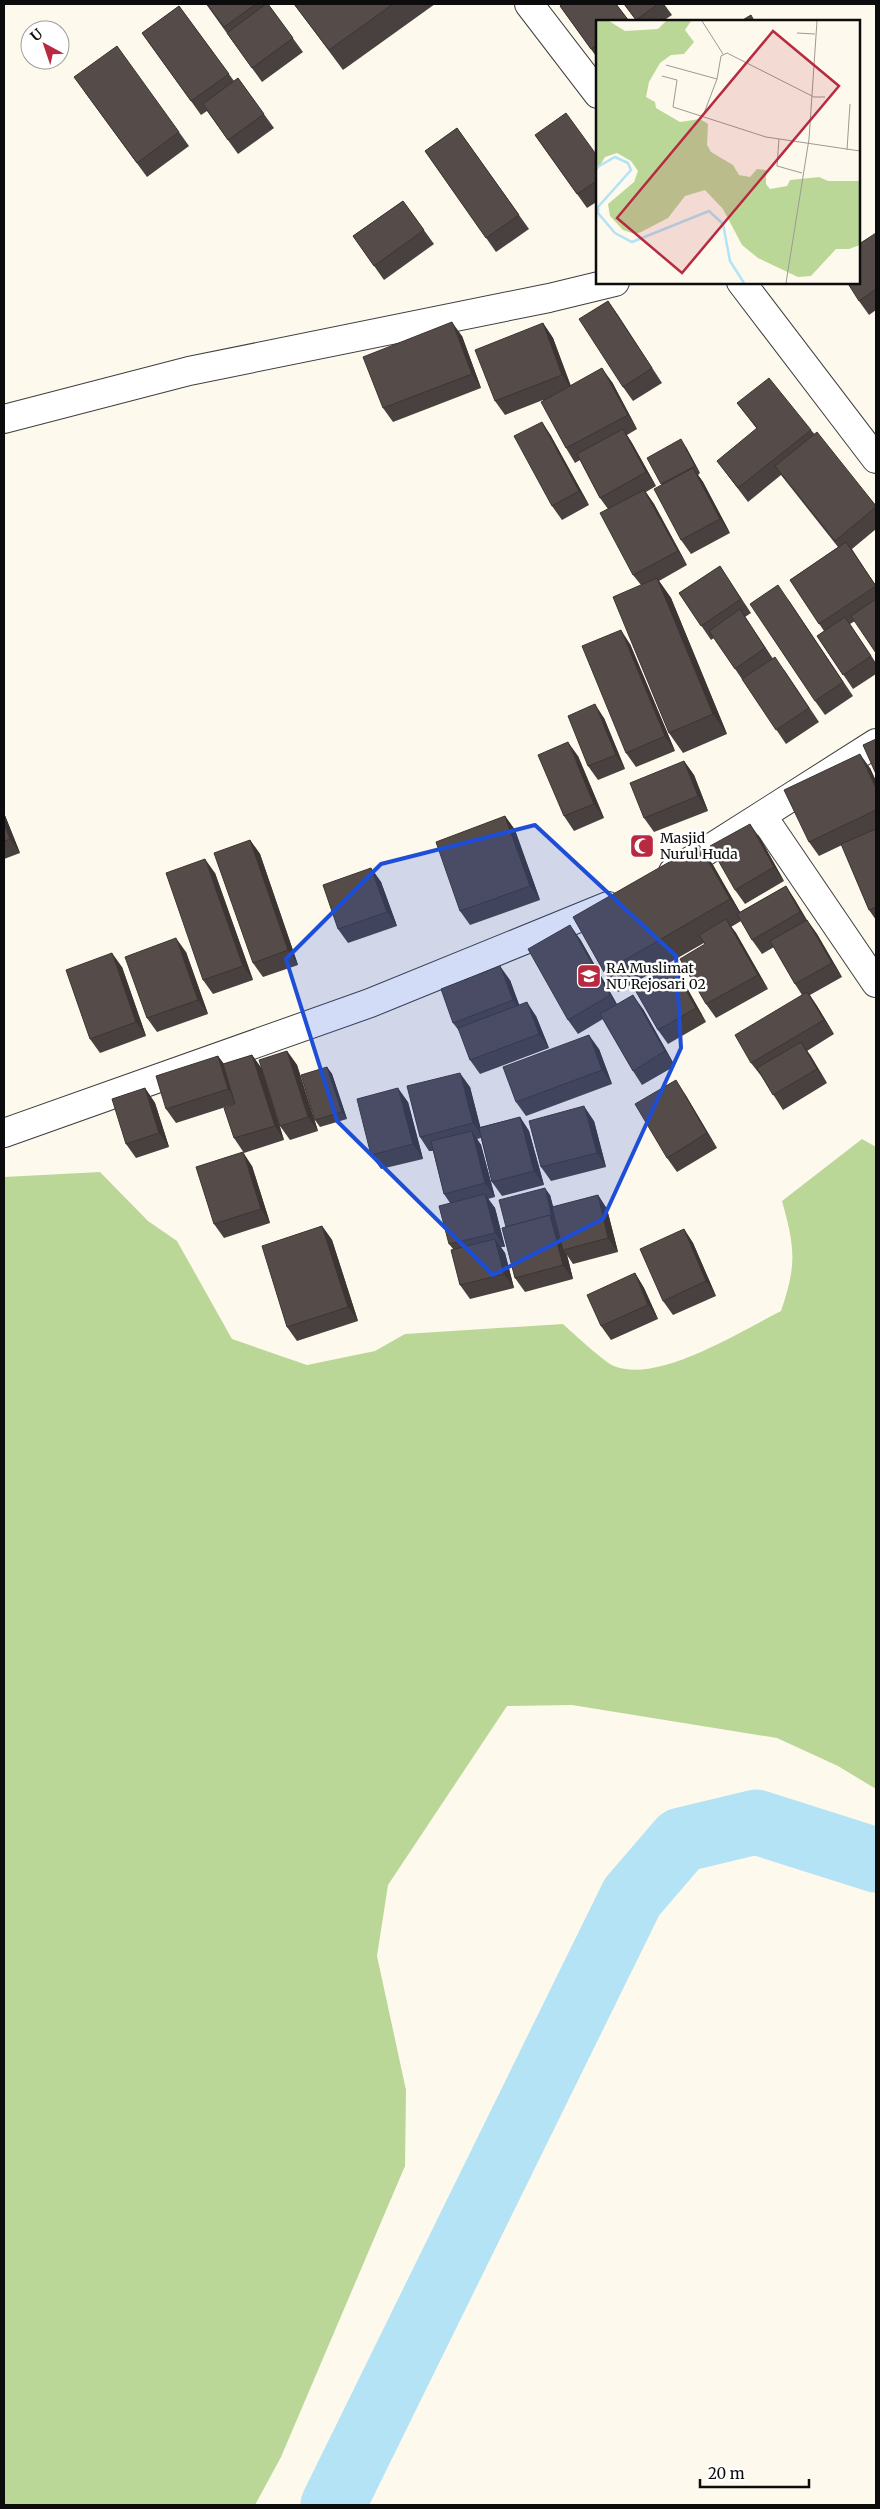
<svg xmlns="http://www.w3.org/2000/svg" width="880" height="2509" font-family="Merriweather,serif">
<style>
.forest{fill:#bbd798}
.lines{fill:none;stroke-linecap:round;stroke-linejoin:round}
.river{stroke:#b3e3f4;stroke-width:65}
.minor-casing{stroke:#3f3f3f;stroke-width:30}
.minor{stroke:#fff;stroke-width:28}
.wall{fill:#49413f}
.shaded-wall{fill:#3c3533}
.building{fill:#554c49;stroke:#3c3533}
.marked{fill:#1d4ed8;fill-opacity:0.2;stroke:#1d4ed8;stroke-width:4;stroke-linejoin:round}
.labels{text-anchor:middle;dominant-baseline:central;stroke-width:5;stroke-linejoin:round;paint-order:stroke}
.poi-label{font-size:14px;fill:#0c0c0c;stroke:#fff;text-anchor:start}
.inset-river{fill:none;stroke:#b3e3f4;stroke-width:2.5}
.inset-road{fill:none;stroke:#9d9a93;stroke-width:1}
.view{fill:#b72a40;fill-opacity:0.15;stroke:#b72a40;stroke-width:2.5}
.inset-edge{fill:none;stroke:#0c0c0c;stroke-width:2.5}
</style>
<rect width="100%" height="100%" fill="#fef9ed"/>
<path class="forest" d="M862,1139L876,1147V1789L838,1766L777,1738L572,1705L507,1706L388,1885L377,1956L406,2090L405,2166L281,2457L255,2505H4V1177L100,1172L148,1221L177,1241L232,1339L307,1365L375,1351L405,1334L563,1324C573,1333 604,1362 614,1366C658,1384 741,1331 781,1311C797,1264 795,1248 782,1201Z"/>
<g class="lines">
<path class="river" d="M333,2505L632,1897L681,1840L756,1822L876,1860"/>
<defs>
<g id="minor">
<path d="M529,4L598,94"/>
<path d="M741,282L876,459"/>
<path d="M4,419L189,371L549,298L615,282"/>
<path d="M763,817L876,983"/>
<path d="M673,872L876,743"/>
<path d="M4,1133L370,1003L608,906"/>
</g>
</defs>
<use href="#minor" class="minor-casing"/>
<use href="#minor" class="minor"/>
</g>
<g class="wall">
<path d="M206,4H264L265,5L268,4L303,52L262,82Z"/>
<path d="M294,4H435L343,70Z"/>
<path d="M561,4H616L629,21H598V59L560,6L562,5Z"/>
<path d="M624,4H664L672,15L663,21H637Z"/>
<path d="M179,6L234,81L238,78L274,128L238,154L207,111L201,115L142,33Z"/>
<path d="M84,91L179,132L189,146L147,177Z"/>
<path d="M457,128L529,229L496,252L425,151Z"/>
<path d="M535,135L598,157V201L587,208Z"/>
<path d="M403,201L434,244L384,280L353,236Z"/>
<path d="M876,233V310L869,315L859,301Z"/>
<path d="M608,301L662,383L633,401L623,387Z"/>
<path d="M543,323L553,338L571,386L612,382L637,429L627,435L632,443L656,486L646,492L654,504L687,565L659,581L671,598L727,734L683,753L669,733L641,585L633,575L608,509L600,498L580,460L575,463L566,448L543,400L505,415L495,401Z"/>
<path d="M462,336L481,388L393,422L383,408Z"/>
<path d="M737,403L811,430L876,506V529L852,549L876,586V653L855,621L850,624L876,663V674L853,689L817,636L824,631L790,580L838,547L781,475L748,502L717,461L757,429Z"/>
<path d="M542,422L551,436L589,505L562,520L552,506Z"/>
<path d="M686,447L700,473L698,475L703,482L730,533L691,554L681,540L661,485Z"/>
<path d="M720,566L751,613L745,617L773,659L785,671L819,722L786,744L714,638L711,640L679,593Z"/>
<path d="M788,599L853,696L825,715L815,701Z"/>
<path d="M630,644L675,751L636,767L626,753Z"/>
<path d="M604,718L625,769L598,780L588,766Z"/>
<path d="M578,756L604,818L574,831L564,816Z"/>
<path d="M684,761L694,775L708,811L654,832L644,818Z"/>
<path d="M870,768L876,781V829L864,835L876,829V920L869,910L842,845L819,856L809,842Z"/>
<path d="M4,813L20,853L4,859Z"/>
<path d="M505,816L515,830L540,900L470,925L460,911Z"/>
<path d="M760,838L784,881L745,904L735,890Z"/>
<path d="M250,840L260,854L298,965L263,977L253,963Z"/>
<path d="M699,845L713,865L740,912L786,886L795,900L807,920L817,934L842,977L810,995L817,1006L834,1034L807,1051L827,1083L783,1110L762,1077L751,1063L802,995L795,984L774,947L762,954L752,940L741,921L731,927L736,933L768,989L716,1018L706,1004L705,944L704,943L618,992L604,972Z"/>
<path d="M371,868L381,882L397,926L348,943L338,929Z"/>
<path d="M215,873L253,980L213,994L203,980Z"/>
<path d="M580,939L617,1004L643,1009L675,1066L642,1085L633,1071L603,1019L578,1034L568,1020Z"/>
<path d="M186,952L208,1014L157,1032L147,1018Z"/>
<path d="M672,965L682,979L706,1022L668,1044L658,1030Z"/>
<path d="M122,967L146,1036L100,1053L90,1039Z"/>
<path d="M510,980L519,1005L536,1016L549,1048L480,1074L470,1060L460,1032L453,1023Z"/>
<path d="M599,1049L612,1084L526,1116L516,1102Z"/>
<path d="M287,1051L297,1065L318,1131L290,1140L280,1126Z"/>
<path d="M252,1055L262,1069L284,1140L244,1153L234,1138L235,1104L176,1123L166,1109L218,1056L224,1064Z"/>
<path d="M327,1067L332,1074L347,1119L320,1127L315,1120Z"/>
<path d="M470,1087L480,1127L520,1117L529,1131L544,1185L502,1196L492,1182L481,1138L477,1139L481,1145L495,1197L488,1199L495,1208L505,1247H501L505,1253L514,1288L470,1299L460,1285L453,1249L449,1244L450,1203L444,1194L433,1151H429L420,1137Z"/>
<path d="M145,1088L155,1103L169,1147L136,1158L126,1144Z"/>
<path d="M685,1094L717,1148L677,1172L667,1158Z"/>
<path d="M408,1102L423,1159L381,1169L371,1155Z"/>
<path d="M594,1121L606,1167L551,1181L541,1167Z"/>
<path d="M252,1166L270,1223L224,1238L214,1224Z"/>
<path d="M550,1195L553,1207L598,1195L607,1209L618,1252L573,1264L567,1255L573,1279L525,1292L515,1278L506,1227Z"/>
<path d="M322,1226L332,1240L358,1321L297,1341L287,1327Z"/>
<path d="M684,1229L693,1243L716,1296L673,1315L663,1301Z"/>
<path d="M635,1273L644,1288L658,1319L611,1340L601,1326Z"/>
</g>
<g class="shaded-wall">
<path d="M608,301L618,315L662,383L652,368Z"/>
<path d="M452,322L462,336L481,388L472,374Z"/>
<path d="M543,323L553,338L572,390L562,375Z"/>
<path d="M602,368L612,382L637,429L628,415Z"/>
<path d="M542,422L551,436L589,505L579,491Z"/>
<path d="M623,429L632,443L656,486L646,472Z"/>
<path d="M681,439L686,447L700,473L695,466Z"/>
<path d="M693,468L703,482L730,533L720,519Z"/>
<path d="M644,490L654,504L687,565L678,551Z"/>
<path d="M657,578L671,598L727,734L713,714Z"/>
<path d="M740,609L750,624L775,662L765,648Z"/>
<path d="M621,630L630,644L675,751L665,736Z"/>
<path d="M595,704L604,718L625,769L616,755Z"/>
<path d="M568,742L578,756L604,818L594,804Z"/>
<path d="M860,754L870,768L876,781V788Z"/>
<path d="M684,761L694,775L708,811L698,796Z"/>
<path d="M4,813L20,853L10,839L4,823Z"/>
<path d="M505,816L515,830L540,900L530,886Z"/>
<path d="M750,824L760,838L784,881L774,867Z"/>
<path d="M250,840L260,854L298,965L288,950Z"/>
<path d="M699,845L713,865L744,919L730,899Z"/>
<path d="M205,859L215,873L253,980L243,966Z"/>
<path d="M371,868L381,882L397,926L387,912Z"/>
<path d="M786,886L795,900L810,926L800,912Z"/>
<path d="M726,919L736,933L768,989L758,975Z"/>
<path d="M807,920L817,934L842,977L832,963Z"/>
<path d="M570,925L580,939L620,1010L610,995Z"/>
<path d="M176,938L186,952L208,1014L198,1000Z"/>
<path d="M112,953L122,967L146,1036L136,1022Z"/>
<path d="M672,965L682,979L706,1022L696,1008Z"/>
<path d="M500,966L510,980L523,1015L513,1000Z"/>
<path d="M807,992L817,1006L834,1034L824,1020Z"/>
<path d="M633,995L643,1009L675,1066L665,1051Z"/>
<path d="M527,1002L536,1016L549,1048L539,1034Z"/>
<path d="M589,1035L599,1049L612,1084L602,1070Z"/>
<path d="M801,1042L811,1056L827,1083L817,1069Z"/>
<path d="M287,1051L297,1065L318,1131L308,1117Z"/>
<path d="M252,1055L262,1069L284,1140L275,1126Z"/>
<path d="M218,1056L228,1070L238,1103L228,1089Z"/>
<path d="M327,1067L332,1074L347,1119L342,1112Z"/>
<path d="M460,1073L470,1087L483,1137L473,1123Z"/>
<path d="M676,1080L685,1094L717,1148L707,1133Z"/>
<path d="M145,1088L155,1103L169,1147L159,1133Z"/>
<path d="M398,1088L408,1102L423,1159L413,1144Z"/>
<path d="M584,1106L594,1121L606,1167L597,1153Z"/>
<path d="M520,1117L529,1131L544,1185L534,1171Z"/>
<path d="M472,1131L481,1145L495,1197L485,1183Z"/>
<path d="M243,1152L252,1166L270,1223L261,1209Z"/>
<path d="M545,1188L550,1195L558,1224L552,1217Z"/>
<path d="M485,1194L495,1208L505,1247L495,1233Z"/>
<path d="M598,1195L607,1209L618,1252L608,1238Z"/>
<path d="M550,1215L560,1229L563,1250L567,1255L573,1279L563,1265Z"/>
<path d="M322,1226L332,1240L358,1321L348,1307Z"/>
<path d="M684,1229L693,1243L716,1296L706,1281Z"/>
<path d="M495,1239L505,1253L514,1288L504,1274Z"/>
<path d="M635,1273L644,1288L658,1319L648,1305Z"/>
</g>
<g class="building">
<path d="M207,4H256L224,27Z"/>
<path d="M266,4H268L293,38L252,68L227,33Z"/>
<path d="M294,4H393L329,50Z"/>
<path d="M563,4H616L629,21H598V44L591,49L560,6Z"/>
<path d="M624,4H658L636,20Z"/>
<path d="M179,6L229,74L191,101L142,33Z"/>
<path d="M751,15L754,21H741Z"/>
<path d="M117,46L179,132L137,163L74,77Z"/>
<path d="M238,78L264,114L228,140L203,104Z"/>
<path d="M566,113L598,157V180L577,194L535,135Z"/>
<path d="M457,128L519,215L486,238L425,151Z"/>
<path d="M403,201L424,230L374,266L353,236Z"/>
<path d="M876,233V289L859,301L847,282H859V244Z"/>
<path d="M608,301L652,368L623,387L579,319Z"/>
<path d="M452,322L472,374L383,408L363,357Z"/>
<path d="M543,323L562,375L495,401L475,350Z"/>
<path d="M602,368L628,415L566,448L541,402Z"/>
<path d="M769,378L811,430L738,488L717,461L757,428L737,403Z"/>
<path d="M542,422L579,491L552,506L514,436Z"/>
<path d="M623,429L646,472L600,498L577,454Z"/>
<path d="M817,432L876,506V507L835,541L775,466Z"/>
<path d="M681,439L695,466L661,484L647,458Z"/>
<path d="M693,468L720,519L681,540L654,489Z"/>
<path d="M644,490L678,551L633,575L600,513Z"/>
<path d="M846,542L876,586L819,624L790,580Z"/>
<path d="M720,566L741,599L701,626L679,593Z"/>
<path d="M657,578L713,714L669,733L613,597Z"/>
<path d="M778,585L843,682L815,701L750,604Z"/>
<path d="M876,599V653L851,616Z"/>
<path d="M740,609L765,648L735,669L709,631Z"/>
<path d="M845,617L871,656L843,675L817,636Z"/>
<path d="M621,630L665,736L626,753L582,646Z"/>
<path d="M775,657L809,708L776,730L742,679Z"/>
<path d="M595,704L616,755L588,766L568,716Z"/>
<path d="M876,739V774L863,745Z"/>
<path d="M568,742L594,804L564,816L538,755Z"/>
<path d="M860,754L876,788V810L809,842L784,790Z"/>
<path d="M684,761L698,796L644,818L630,783Z"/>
<path d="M505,816L530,886L460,911L436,842Z"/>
<path d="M4,823L10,839L4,841Z"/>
<path d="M750,824L774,867L735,890L710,846Z"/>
<path d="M876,829V907L869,910L841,844Z"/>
<path d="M250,840L288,950L253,963L214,853Z"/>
<path d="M699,845L730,899L604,972L573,917Z"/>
<path d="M205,859L243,966L203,980L166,873Z"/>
<path d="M371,868L387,912L338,929L323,885Z"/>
<path d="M786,886L800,912L752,940L737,914Z"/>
<path d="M726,919L758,975L706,1004L680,959L705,944L699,935Z"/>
<path d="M807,920L832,963L795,984L770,941Z"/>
<path d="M570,925L610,995L568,1020L528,949Z"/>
<path d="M176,938L198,1000L147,1018L125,957Z"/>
<path d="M112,953L136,1022L90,1039L66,970Z"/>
<path d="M672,965L696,1008L658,1030L634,988Z"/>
<path d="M500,966L513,1000L453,1023L441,989Z"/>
<path d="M807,992L824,1020L751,1063L735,1035Z"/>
<path d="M633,995L665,1051L633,1071L600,1014Z"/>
<path d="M527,1002L539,1034L470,1060L458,1028Z"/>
<path d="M589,1035L602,1070L516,1102L503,1067Z"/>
<path d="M801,1042L817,1069L773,1095L757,1068Z"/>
<path d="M287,1051L308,1117L280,1126L259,1060Z"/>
<path d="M252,1055L275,1126L234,1138L224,1108L235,1104L223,1064Z"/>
<path d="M218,1056L228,1089L166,1109L156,1076Z"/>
<path d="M327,1067L342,1112L315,1120L301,1075Z"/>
<path d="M460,1073L473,1123L420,1137L407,1086Z"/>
<path d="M676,1080L707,1133L667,1158L635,1104Z"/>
<path d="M145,1088L159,1133L126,1144L112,1099Z"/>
<path d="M398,1088L413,1144L371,1155L357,1099Z"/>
<path d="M584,1106L597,1153L541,1167L529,1121Z"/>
<path d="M520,1117L534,1171L492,1182L479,1128Z"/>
<path d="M472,1131L485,1183L444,1194L431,1141Z"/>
<path d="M243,1152L261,1209L214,1224L196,1167Z"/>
<path d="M545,1188L552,1217L550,1215L506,1227L499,1200Z"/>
<path d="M485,1194L495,1233L449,1244L439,1206Z"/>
<path d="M598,1195L608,1238L563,1250L552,1207Z"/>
<path d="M550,1215L563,1265L515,1278L502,1228Z"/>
<path d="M322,1226L348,1307L287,1327L262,1246Z"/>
<path d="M684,1229L706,1281L663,1301L640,1249Z"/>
<path d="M495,1239L504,1274L460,1285L451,1250Z"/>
<path d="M635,1273L648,1305L601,1326L587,1295Z"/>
</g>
<path class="marked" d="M535,825L676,956L681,1048L603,1219L493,1275L337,1121L286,959L381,864Z"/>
<defs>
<symbol id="mosque-square" viewBox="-11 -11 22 22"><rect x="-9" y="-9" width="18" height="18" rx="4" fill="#b72a40" stroke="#fff"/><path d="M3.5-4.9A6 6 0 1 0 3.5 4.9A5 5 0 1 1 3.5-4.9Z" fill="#fff"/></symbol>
<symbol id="school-square" viewBox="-11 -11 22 22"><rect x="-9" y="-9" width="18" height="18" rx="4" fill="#b72a40" stroke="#fff"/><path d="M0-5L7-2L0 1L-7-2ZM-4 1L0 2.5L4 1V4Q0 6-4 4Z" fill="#fff"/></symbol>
</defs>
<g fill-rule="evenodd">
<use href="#mosque-square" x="628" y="832" width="28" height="28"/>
<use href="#school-square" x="575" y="962" width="28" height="28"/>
</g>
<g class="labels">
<g class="poi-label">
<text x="660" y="838">Masjid<tspan x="660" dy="16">Nurul Huda</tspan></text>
<text x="606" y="968">RA Muslimat<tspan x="606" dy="16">NU Rejosari 02</tspan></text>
</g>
</g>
<g transform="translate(596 20)">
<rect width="264" height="264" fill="#fef9ed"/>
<path d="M0,1H13L29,11L62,9L70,1H95L89,10L98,22L88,34L75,35L64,43L53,62L50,77L59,82L60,88L84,102L104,99L112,104L111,125L115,132L137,145L143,155L154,157L161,149L170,150V164L174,169L191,166L194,160L223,157L232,161H264V225L253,229H240L215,256L202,257L162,238L146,225L127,189L109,170L89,176L72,198L45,212L39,214L27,210L14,196L12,184L38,162L42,151L35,141L21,133L9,137L0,152Z" fill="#bbd798"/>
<path class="inset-river" d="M0,148L19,137L32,143L35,150L2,187V193L19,213L36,222L113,191L127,204L134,241L148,263"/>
<path class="inset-road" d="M106,1L127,34M201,13L219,14M70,45L121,59L107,96M66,56L81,60L77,87L170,117L264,131M121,59L125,36L131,33L218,77H229M183,119L181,146L206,153M251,130L254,84M190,263L213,119L221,1"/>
<path class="view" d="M177,11L243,66L86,253L21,198Z"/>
<rect width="264" height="264" class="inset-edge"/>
</g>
<rect width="880" height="2509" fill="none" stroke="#0c0c0c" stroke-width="10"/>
<g transform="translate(45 45) rotate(320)"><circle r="24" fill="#ffffff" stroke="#9e9e9e"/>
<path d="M0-4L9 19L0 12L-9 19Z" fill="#b72a40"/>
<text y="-8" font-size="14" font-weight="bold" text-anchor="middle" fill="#0c0c0c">U</text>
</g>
<path d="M700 2479v8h109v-8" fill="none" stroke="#0c0c0c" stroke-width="2.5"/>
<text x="708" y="2479" font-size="15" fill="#0c0c0c" stroke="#ffffff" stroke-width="4" paint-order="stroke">20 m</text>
</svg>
